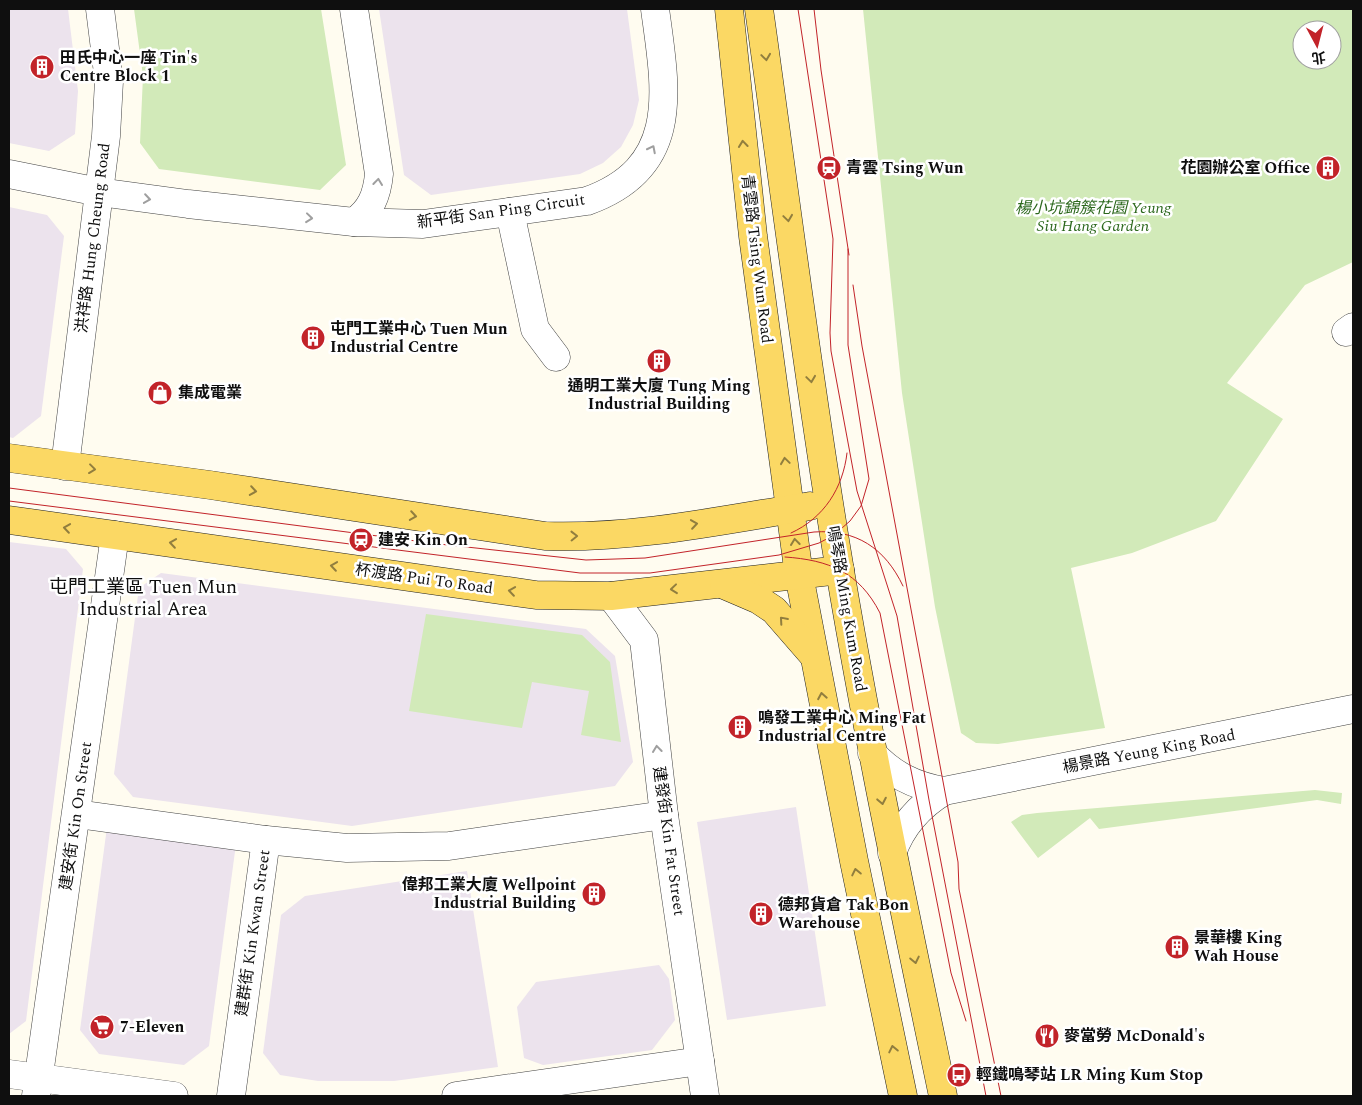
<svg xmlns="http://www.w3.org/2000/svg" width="1362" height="1105" font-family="Spectral,'Noto Sans TC',serif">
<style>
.industrial{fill:#ece3ed}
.green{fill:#d2eab9;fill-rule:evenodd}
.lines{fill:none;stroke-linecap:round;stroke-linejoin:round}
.minor-casing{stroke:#424242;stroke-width:29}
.major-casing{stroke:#202020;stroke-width:29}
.minor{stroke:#fff;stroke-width:28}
.major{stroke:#fbd864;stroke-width:28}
.tram{stroke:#c22329;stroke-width:1}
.oneway{stroke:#917e3e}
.oneway2{stroke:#9f9f9f}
.labels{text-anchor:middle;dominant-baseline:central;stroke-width:5;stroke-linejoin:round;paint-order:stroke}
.poi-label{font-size:16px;font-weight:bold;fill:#0f0f0f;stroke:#fff;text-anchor:start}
.park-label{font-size:16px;font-style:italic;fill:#2c681d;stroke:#fff}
.street-label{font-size:16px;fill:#0f0f0f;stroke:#fff}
.quarter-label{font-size:19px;fill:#0f0f0f;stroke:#fff}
</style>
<rect width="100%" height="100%" fill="#fffcf0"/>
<g class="industrial">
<path d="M9,9H68L78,91L75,134L49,151L9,143Z"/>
<path d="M379,9H627L639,100L633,125L621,147L603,163L580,174L431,195L404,175Z"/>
<path d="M9,207L47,215L64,236L41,416L13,438L9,437Z"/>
<path d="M9,542L66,549L83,569L26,1021L9,1034Z"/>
<path d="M161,573L586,629L615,656L633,762L615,786L352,826L133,797L114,774L139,588Z"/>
<path d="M796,807L826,1006L727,1020L697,822Z"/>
<path d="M107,827L236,844L209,1046L184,1065L99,1054L80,1030Z"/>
<path d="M467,871L498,1067L394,1081H318L280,1075L263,1053L281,915L305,896Z"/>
<path d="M659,965L669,979L675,1020L652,1050L543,1065L524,1058L517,1007L536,982Z"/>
</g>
<g class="green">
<path d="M134,9H321L346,165L320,190L159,169L140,143L143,76Z"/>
<path d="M863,9H1353V262L1305,285L1227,383L1283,419L1216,521L1132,553L1071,568L1105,728L998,744L976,743L961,733L935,607L902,393ZM1302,30H1332V60H1302Z"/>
<path d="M426,614L582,635L610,662L621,742L581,735L589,691L532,682L522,728L409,711Z"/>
<path d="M1315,790L1342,793L1341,804L1317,800L1099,829L1090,818L1038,858L1011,822L1022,815L1037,813Z"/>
</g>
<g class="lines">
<defs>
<g id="minor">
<path d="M9,174L99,192L188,204L354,222L423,224L587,201C682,167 666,90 655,9"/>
<path d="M510,212L535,329L556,357"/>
<path d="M354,222C371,210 377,195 379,174L354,9"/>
<path d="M1346,332L1353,327"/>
<path d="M65,466L106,136L109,81L100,9"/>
<path d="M611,596L644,640L664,815L705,1096"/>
<path d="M872,753C892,775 915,786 944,791"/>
<path d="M77,814L266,840"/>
<path d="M892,853C902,825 919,806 944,791L1353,709"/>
<path d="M9,1074L174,1096"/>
<path d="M36,1096L115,535"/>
<path d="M231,1096L266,840L347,848L449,846L664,815"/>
<path d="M456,1096L700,1061"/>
</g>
<g id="major">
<path d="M729,9L753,236L799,575L854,861L903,1096"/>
<path d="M759,9C782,173 803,339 829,503C860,702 902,899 943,1096"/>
<path d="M9,458L210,485L545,536C634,539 723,520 810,506"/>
<path d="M9,520L536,595L611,596L840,570"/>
<path d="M724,585L759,600L774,610L814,656"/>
</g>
</defs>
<use href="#minor" class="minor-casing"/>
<use href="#major" class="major-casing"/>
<use href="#minor" class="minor"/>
<use href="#major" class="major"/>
<g class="tram">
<path d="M798,9L833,239L830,333L831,351L857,491L897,616L929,800L986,1096"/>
<path d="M814,9L821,70L849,255"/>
<path d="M853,285L862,346L958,862L959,889L1001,1096"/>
<path d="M9,488L439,544L586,560L645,558L814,532C856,529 885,548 903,586"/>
<path d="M9,501L580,573H650L779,555L819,543L834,535L850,521L861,506L869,479L848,345V249"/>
<path d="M791,533C824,518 843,488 847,453"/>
<path d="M785,557C829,560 859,572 880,613L951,973L966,1021"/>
</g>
</g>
<defs><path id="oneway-chevron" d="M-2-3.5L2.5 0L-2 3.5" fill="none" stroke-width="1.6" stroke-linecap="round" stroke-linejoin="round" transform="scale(1.25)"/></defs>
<g class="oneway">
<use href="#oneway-chevron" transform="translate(766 57) rotate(82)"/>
<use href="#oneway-chevron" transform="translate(743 144) rotate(-96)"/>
<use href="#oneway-chevron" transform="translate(788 218) rotate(82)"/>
<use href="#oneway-chevron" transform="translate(811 379) rotate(82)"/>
<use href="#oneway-chevron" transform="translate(785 461) rotate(-98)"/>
<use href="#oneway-chevron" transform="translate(92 469) rotate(7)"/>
<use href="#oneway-chevron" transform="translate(253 491) rotate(9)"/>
<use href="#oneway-chevron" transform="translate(413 516) rotate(9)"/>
<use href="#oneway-chevron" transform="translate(694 524) rotate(-8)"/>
<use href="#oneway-chevron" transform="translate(67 528) rotate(-172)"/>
<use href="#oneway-chevron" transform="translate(574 536) rotate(-1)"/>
<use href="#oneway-chevron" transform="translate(795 542) rotate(-97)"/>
<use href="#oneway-chevron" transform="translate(173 543) rotate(-172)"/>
<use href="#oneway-chevron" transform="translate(334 566) rotate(-172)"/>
<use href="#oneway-chevron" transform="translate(674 589) rotate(174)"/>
<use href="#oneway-chevron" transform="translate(512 591) rotate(-172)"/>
<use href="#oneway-chevron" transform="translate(783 620) rotate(-131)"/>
<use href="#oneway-chevron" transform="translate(822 696) rotate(-100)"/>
<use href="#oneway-chevron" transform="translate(882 801) rotate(79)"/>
<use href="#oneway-chevron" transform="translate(856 872) rotate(-102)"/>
<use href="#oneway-chevron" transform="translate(915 960) rotate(78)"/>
<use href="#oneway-chevron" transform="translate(893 1049) rotate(-102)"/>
</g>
<g class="oneway2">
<use href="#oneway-chevron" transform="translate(652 149) rotate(-63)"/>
<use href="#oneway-chevron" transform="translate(378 182) rotate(-83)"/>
<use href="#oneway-chevron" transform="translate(147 199) rotate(8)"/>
<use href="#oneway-chevron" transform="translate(309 218) rotate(6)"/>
<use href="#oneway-chevron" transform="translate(657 749) rotate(-97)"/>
</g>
<defs>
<symbol id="building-disc" viewBox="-11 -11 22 22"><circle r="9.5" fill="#c22329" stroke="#fff"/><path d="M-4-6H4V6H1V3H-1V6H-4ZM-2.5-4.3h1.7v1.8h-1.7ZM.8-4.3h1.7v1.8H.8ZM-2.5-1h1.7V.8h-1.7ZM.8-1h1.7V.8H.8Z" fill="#fff"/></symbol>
<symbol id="station-disc" viewBox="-11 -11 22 22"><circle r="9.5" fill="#c22329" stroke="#fff"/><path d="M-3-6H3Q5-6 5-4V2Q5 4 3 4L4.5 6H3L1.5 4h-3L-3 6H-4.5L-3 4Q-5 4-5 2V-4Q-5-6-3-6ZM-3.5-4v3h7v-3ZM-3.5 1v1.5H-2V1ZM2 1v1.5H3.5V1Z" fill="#fff"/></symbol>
<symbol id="shop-disc" viewBox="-11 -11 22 22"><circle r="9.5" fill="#c22329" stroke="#fff"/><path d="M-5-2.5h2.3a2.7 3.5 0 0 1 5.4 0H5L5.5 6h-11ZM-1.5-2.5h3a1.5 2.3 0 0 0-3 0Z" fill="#fff"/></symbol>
<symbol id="supermarket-disc" viewBox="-11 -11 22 22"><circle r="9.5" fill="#c22329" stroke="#fff"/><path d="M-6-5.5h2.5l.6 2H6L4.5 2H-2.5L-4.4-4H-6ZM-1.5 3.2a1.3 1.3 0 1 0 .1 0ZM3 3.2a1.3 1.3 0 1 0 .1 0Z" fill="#fff"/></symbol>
<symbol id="restaurant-disc" viewBox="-11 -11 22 22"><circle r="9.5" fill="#c22329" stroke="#fff"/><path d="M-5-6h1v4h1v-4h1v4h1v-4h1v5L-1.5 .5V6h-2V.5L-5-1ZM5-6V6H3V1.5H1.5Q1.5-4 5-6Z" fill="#fff"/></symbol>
<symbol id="bus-disc" viewBox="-11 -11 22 22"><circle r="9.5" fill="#c22329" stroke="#fff"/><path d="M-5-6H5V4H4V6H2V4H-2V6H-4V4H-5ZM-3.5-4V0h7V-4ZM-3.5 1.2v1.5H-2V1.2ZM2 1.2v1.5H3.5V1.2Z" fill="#fff"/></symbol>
</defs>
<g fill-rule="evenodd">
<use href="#building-disc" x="28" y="53" width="28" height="28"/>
<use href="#station-disc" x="815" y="154" width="28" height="28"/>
<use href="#building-disc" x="1314" y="154" width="28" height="28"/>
<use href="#building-disc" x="299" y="324" width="28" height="28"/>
<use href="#building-disc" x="645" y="347" width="28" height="28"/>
<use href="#shop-disc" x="146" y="379" width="28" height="28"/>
<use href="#station-disc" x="347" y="526" width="28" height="28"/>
<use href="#building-disc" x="726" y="713" width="28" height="28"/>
<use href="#building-disc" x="580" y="880" width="28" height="28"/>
<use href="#building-disc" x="747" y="900" width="28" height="28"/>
<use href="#building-disc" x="1163" y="933" width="28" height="28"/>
<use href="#supermarket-disc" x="88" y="1013" width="28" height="28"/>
<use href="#restaurant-disc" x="1033" y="1022" width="28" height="28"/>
<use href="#bus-disc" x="945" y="1061" width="28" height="28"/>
</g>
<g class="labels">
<g class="poi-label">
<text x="60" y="58">田氏中心一座 Tin's<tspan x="60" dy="18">Centre Block 1</tspan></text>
<text x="846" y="168">青雲 Tsing Wun</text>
<text x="1310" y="168" text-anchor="end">花園辦公室 Office</text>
<text x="330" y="329">屯門工業中心 Tuen Mun<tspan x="330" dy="18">Industrial Centre</tspan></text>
<text x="659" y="386" text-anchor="middle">通明工業大廈 Tung Ming<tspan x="659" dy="18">Industrial Building</tspan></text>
<text x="178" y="393">集成電業</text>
<text x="378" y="540">建安 Kin On</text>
<text x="758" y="718">鳴發工業中心 Ming Fat<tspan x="758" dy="18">Industrial Centre</tspan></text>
<text x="576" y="885" text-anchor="end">偉邦工業大廈 Wellpoint<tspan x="576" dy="18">Industrial Building</tspan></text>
<text x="778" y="905">德邦貨倉 Tak Bon<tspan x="778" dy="18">Warehouse</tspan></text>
<text x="1194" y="938">景華樓 King<tspan x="1194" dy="18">Wah House</tspan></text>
<text x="120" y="1027">7-Eleven</text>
<text x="1064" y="1036">麥當勞 McDonald's</text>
<text x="976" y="1075">輕鐵鳴琴站 LR Ming Kum Stop</text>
</g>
<g class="park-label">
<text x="1093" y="208">楊小坑錦簇花園 Yeung<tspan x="1093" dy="18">Siu Hang Garden</tspan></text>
</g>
<g class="street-label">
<text transform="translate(501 211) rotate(-8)">新平街 San Ping Circuit</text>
<text transform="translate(93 238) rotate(-83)">洪祥路 Hung Cheung Road</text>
<text transform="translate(757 259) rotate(83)">青雲路 Tsing Wun Road</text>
<text transform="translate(424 579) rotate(8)">杯渡路 Pui To Road</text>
<text transform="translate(847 609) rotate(80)">鳴琴路 Ming Kum Road</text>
<text transform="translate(1149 751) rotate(-11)">楊景路 Yeung King Road</text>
<text transform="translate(76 816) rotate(-82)">建安街 Kin On Street</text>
<text transform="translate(669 841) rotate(82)">建發街 Kin Fat Street</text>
<text transform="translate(253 933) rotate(-82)">建群街 Kin Kwan Street</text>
</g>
<g class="quarter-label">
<text x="143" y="587">屯門工業區 Tuen Mun<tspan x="143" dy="22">Industrial Area</tspan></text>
</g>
</g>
<rect width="1362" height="1105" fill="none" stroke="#0f0f0f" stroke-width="20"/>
<g transform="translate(1317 45) rotate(173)"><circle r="24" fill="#ffffff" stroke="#9f9f9f"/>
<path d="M0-4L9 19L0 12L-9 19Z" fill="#c22329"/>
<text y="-8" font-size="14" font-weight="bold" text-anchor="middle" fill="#0f0f0f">北</text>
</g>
</svg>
